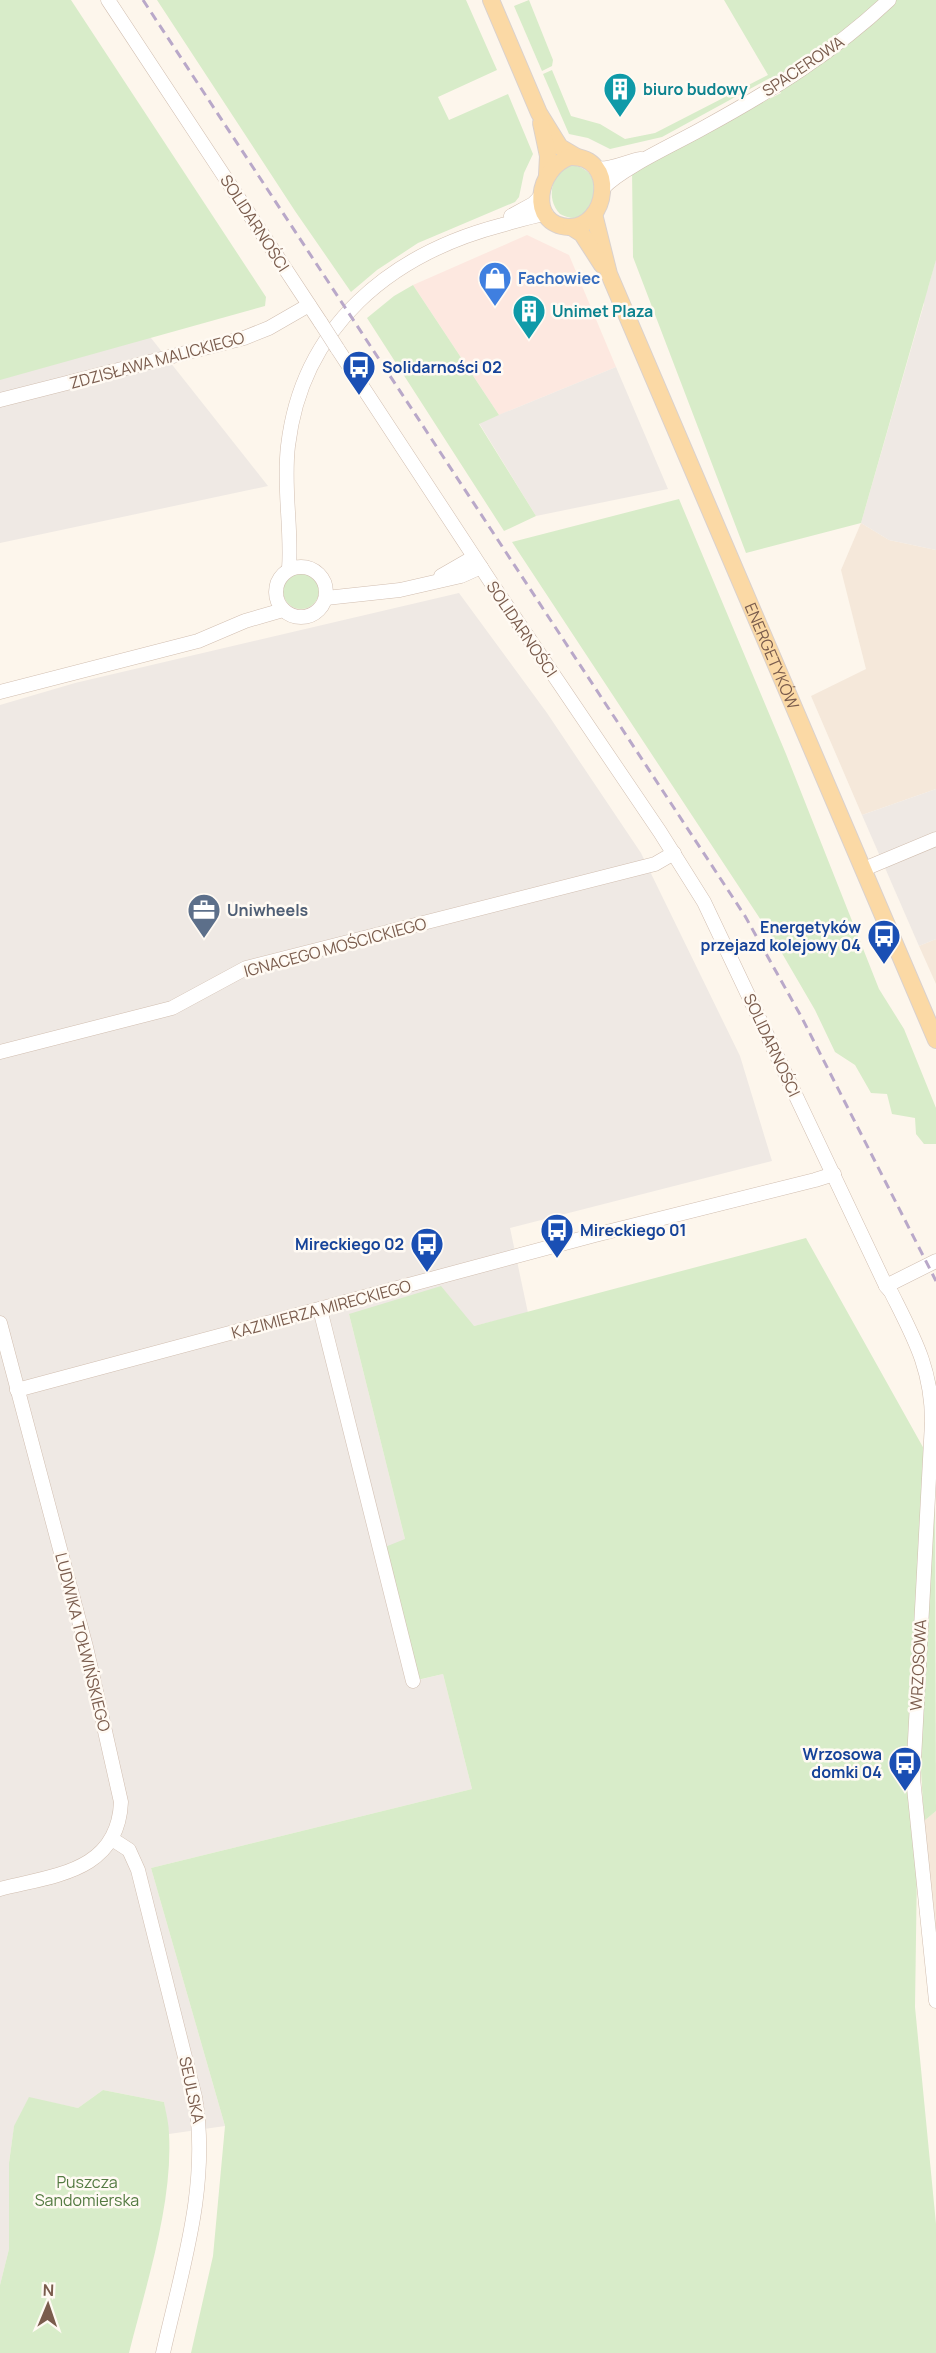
<svg xmlns="http://www.w3.org/2000/svg" width="936" height="2353" font-family="Manrope,sans-serif">
<style>
.residential{fill:#f5e8da}
.commercial{fill:#fde8e0}
.industrial{fill:#efe9e4}
.green{fill:#d8ecc9}
.lines{fill:none;stroke-linecap:round;stroke-linejoin:round}
.minor-casing{stroke:#d1beb0;stroke-width:15}
.major-casing{stroke:#dad1cd;stroke-width:18}
.minor{stroke:#fff;stroke-width:14}
.major{stroke:#fbd9a5;stroke-width:16}
.rail{stroke:#b9a8c9;stroke-width:3;stroke-dasharray:9 6;stroke-linecap:butt}
.minor-bridge-casing{stroke:#d1beb0;stroke-width:15;stroke-linecap:butt}
.minor-bridge{stroke:#fff;stroke-width:14}
.labels{text-anchor:middle;dominant-baseline:central;stroke-width:5;stroke-linejoin:round;paint-order:stroke}
.street-label{font-size:16px;fill:#7a5c4d;stroke:#fffaf3}
.culture-label{font-size:16px;font-weight:bold;fill:#0d838f;stroke:#fffaf3;text-anchor:start}
.shop-label{font-size:16px;font-weight:bold;fill:#366cbe;stroke:#fffaf3;text-anchor:start}
.transit-label{font-size:16px;font-weight:bold;fill:#164399;stroke:#fffaf3;text-anchor:end}
.service-label{font-size:16px;font-weight:bold;fill:#4e5e75;stroke:#fffaf3;text-anchor:start}
.park-label{font-size:16px;fill:#537a41;stroke:#fffaf3}
</style>
<rect width="100%" height="100%" fill="#fdf6ec"/>
<g class="residential">
<path d="M861,523L889,540L936,550V789L862,815L811,696L866,669L841,570Z"/>
<path d="M936,939V984L919,946Z"/>
<path d="M936,1811V1932L924,1821Z"/>
</g>
<path class="commercial" d="M527,235L569,255L616,367L499,415L413,285Z"/>
<g class="industrial">
<path d="M0,147L268,486L0,543Z"/>
<path d="M936,259V550L889,540L861,523L924,304L919,296L928,288Z"/>
<path d="M616,367L668,489L536,516L479,423Z"/>
<path d="M459,593L547,713L641,853L740,1056L772,1161L510,1228L528,1313L474,1326L349,1314L405,1539L414,1681L443,1674L472,1789L151,1868L225,2126L169,2134L164,2102L103,2090L78,2108L29,2098L14,2127L9,2163V2249L0,2285V705L75,683Z"/>
<path d="M936,789V939L919,946L862,815Z"/>
</g>
<g class="green">
<path d="M0,0H71L266,297L265,306L0,380Z"/>
<path d="M157,0H466L497,70L438,97L449,120L508,94L533,154L524,173L519,197L515,202L418,243L377,270L351,292L295,211Z"/>
<path d="M529,0L553,60L552,66L542,71L514,6Z"/>
<path d="M724,0H936V260L861,523L746,553L633,257L632,168L781,93L770,78L662,137L610,149L588,138L569,134L543,74L552,70L571,116L600,124L625,139L655,133L768,75Z"/>
<path d="M573,165C609,172 592,216 574,218C569,218 564,216 560,214C545,199 551,170 573,165Z"/>
<path d="M413,285L499,415L479,424L536,516L504,531L367,318L394,296Z"/>
<path d="M679,499L786,754L879,989L904,1029L936,1108V1144H924L916,1134L915,1118L892,1114L887,1094L871,1093L855,1065L835,1052L815,1010L776,943L512,542Z"/>
<circle cx="301" cy="591" r="18"/>
<path d="M806,1238L924,1449L907,1765L911,1827L917,1868L915,2007L936,2224V2353H191L213,2256L225,2126L151,1868L472,1789L443,1674L413,1681L380,1549L405,1539L349,1314L441,1286L474,1326Z"/>
<path d="M935,1491L936,1811L924,1821L920,1754Z"/>
<path d="M103,2090L164,2102C166,2113 169,2124 169,2134C173,2204 146,2285 129,2353H0V2285L9,2249V2163L14,2126L29,2097L78,2108Z"/>
</g>
<g class="lines">
<defs>
<g id="minor">
<path d="M108,0L321,323"/>
<path d="M596,168C610,171 627,161 641,159"/>
<path d="M603,188C623,167 677,143 705,127C771,91 834,52 889,0"/>
<path d="M511,216L533,204L541,196"/>
<path d="M337,348L492,584L660,832L704,902L886,1286L891,1292C914,1338 932,1369 932,1422L913,1778L936,2001"/>
<path d="M0,400L244,338L269,328L309,305"/>
<circle cx="301" cy="592" r="25"/>
<path d="M289,569C292,528 283,488 288,446C302,326 391,254 502,225C516,221 531,216 546,214"/>
<path d="M441,576L474,557"/>
<path d="M326,598L400,590L461,576L481,567"/>
<path d="M0,692L198,641L245,621L283,610"/>
<path d="M864,869L936,839"/>
<path d="M0,1052L172,1008L246,968L655,864L674,853"/>
<path d="M886,1286L936,1261"/>
<path d="M320,1309L413,1681"/>
<path d="M0,1323L86,1647L121,1802C118,1872 54,1875 0,1889"/>
<path d="M17,1390L595,1235L815,1180L834,1174"/>
<path d="M112,1839L129,1850L138,1870L195,2097C210,2185 182,2268 163,2353"/>
</g>
<g id="major">
<path d="M491,0L539,113L560,147L577,157"/>
<path d="M541,123L548,156L547,175"/>
<path d="M570,157C618,155 608,228 569,227C527,225 537,168 570,157Z"/>
<path id="s1" d="M594,214L609,274L936,1040"/>
<path d="M571,227L582,234L602,265"/>
</g>
</defs>
<use href="#minor" class="minor-casing"/>
<use href="#major" class="major-casing"/>
<use href="#minor" class="minor"/>
<use href="#major" class="major"/>
<path class="rail" d="M143,0L745,916L802,1018L936,1281"/>
<defs>
<path id="minor-bridge" d="M321,323L337,348"/>
</defs>
<use href="#minor-bridge" class="minor-bridge-casing"/>
<use href="#minor-bridge" class="minor-bridge"/>
</g>
<defs>
<symbol id="building-pin" viewBox="-11 -11 22 30"><path d="M0 17L-7.5 6A9.5 9.5 0 1 1 7.5 6Z" fill="#0f9aa8" stroke="#fffaf3"/><path d="M-4-6H4V6H1V3H-1V6H-4ZM-2.5-4.3h1.7v1.8h-1.7ZM.8-4.3h1.7v1.8H.8ZM-2.5-1h1.7V.8h-1.7ZM.8-1h1.7V.8H.8Z" fill="#fff"/></symbol>
<symbol id="shop-pin" viewBox="-11 -11 22 30"><path d="M0 17L-7.5 6A9.5 9.5 0 1 1 7.5 6Z" fill="#3f7fe0" stroke="#fffaf3"/><path d="M-5-2.5h2.3a2.7 3.5 0 0 1 5.4 0H5L5.5 6h-11ZM-1.5-2.5h3a1.5 2.3 0 0 0-3 0Z" fill="#fff"/></symbol>
<symbol id="bus-pin" viewBox="-11 -11 22 30"><path d="M0 17L-7.5 6A9.5 9.5 0 1 1 7.5 6Z" fill="#1a4fb4" stroke="#fffaf3"/><path d="M-5-6H5V4H4V6H2V4H-2V6H-4V4H-5ZM-3.5-4V0h7V-4ZM-3.5 1.2v1.5H-2V1.2ZM2 1.2v1.5H3.5V1.2Z" fill="#fff"/></symbol>
<symbol id="office-pin" viewBox="-11 -11 22 30"><path d="M0 17L-7.5 6A9.5 9.5 0 1 1 7.5 6Z" fill="#5c6f8a" stroke="#fffaf3"/><path d="M-6-3h4V-5.5h4V-3h4V5H-6ZM-1-4.5V-3h2v-1.5ZM-6 0V1H6V0Z" fill="#fff"/></symbol>
</defs>
<g fill-rule="evenodd">
<use href="#building-pin" x="601" y="70" width="38" height="52"/>
<use href="#shop-pin" x="476" y="259" width="38" height="52"/>
<use href="#building-pin" x="510" y="292" width="38" height="52"/>
<use href="#bus-pin" x="340" y="348" width="38" height="52"/>
<use href="#office-pin" x="185" y="891" width="38" height="52"/>
<use href="#bus-pin" x="865" y="917" width="38" height="52"/>
<use href="#bus-pin" x="538" y="1211" width="38" height="52"/>
<use href="#bus-pin" x="408" y="1225" width="38" height="52"/>
<use href="#bus-pin" x="886" y="1744" width="38" height="52"/>
</g>
<g class="labels">
<g class="street-label">
<text transform="translate(803 66) rotate(-34)">SPACEROWA</text>
<text transform="translate(255 223) rotate(57)">SOLIDARNOŚCI</text>
<text transform="translate(157 360) rotate(-15)">ZDZISŁAWA MALICKIEGO</text>
<text transform="translate(522 629) rotate(56)">SOLIDARNOŚCI</text>
<text stroke="none"><textPath href="#s1" startOffset="477">ENERGETYKÓW</textPath></text>
<text transform="translate(335 947) rotate(-15)">IGNACEGO MOŚCICKIEGO</text>
<text transform="translate(772 1045) rotate(65)">SOLIDARNOŚCI</text>
<text transform="translate(321 1309) rotate(-15)">KAZIMIERZA MIRECKIEGO</text>
<text transform="translate(83 1642) rotate(76)">LUDWIKA TOŁWIŃSKIEGO</text>
<text transform="translate(918 1665) rotate(-87)">WRZOSOWA</text>
<text transform="translate(192 2090) rotate(78)">SEULSKA</text>
</g>
<g class="culture-label">
<text x="643" y="89">biuro budowy</text>
<text x="552" y="311">Unimet Plaza</text>
</g>
<g class="shop-label">
<text x="518" y="278">Fachowiec</text>
</g>
<g class="transit-label">
<text x="382" y="367" text-anchor="start">Solidarności 02</text>
<text x="861" y="927">Energetyków<tspan x="861" dy="18">przejazd kolejowy 04</tspan></text>
<text x="580" y="1230" text-anchor="start">Mireckiego 01</text>
<text x="404" y="1244">Mireckiego 02</text>
<text x="882" y="1754">Wrzosowa<tspan x="882" dy="18">domki 04</tspan></text>
</g>
<g class="service-label">
<text x="227" y="910">Uniwheels</text>
</g>
<g class="park-label">
<text x="87" y="2182">Puszcza<tspan x="87" dy="18">Sandomierska</tspan></text>
</g>
</g>
<g transform="translate(48 2305) rotate(2)" stroke="#fffaf3" stroke-width="4.5" paint-order="stroke">
<path d="M0-4.5L10 22L0 15L-10 22Z" fill="#7a5c4d"/>
<text y="-9" font-size="16" font-weight="bold" text-anchor="middle" fill="#7a5c4d">N</text>
</g>
</svg>
